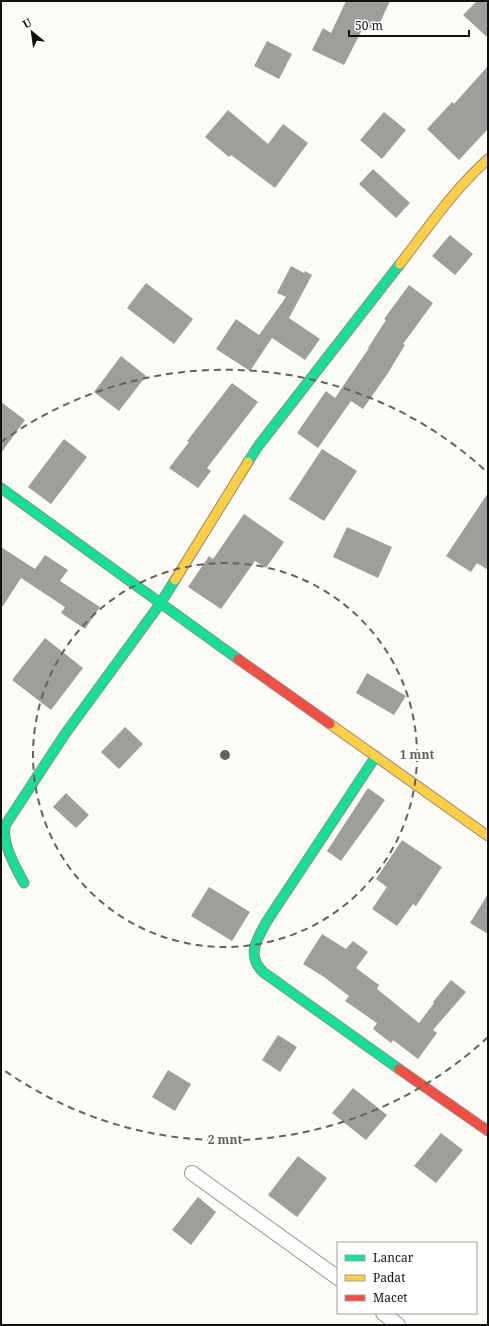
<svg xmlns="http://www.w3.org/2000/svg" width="489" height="1326" font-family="'Noto Serif',serif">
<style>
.building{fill:#a09e9b}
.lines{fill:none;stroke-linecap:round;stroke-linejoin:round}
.street-casing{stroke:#969694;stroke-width:16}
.fast-casing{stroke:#8d8c8a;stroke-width:11}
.slow-casing{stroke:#8d8c8a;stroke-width:11}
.jam-casing{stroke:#8d8c8a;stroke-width:11}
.street{stroke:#fffefe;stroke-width:14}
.fast{stroke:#16e098;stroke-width:9}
.slow{stroke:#ffcf43;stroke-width:9}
.jam{stroke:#f24e42;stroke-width:9}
.ring{fill:none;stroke:#636260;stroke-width:2;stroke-dasharray:7 5}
.centre{fill:#636260;stroke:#fff;stroke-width:2}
.ring-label{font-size:12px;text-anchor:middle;font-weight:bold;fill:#636260;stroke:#fff;stroke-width:4;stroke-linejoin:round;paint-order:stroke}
</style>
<rect width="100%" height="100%" fill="#fcfbf6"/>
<g class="building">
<path d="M346,1H390L376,31L364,26L344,65L312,50L323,28L331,33Z"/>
<path d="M477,1H488V38L463,15Z"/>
<path d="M267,41L292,54L279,79L254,66Z"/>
<path d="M488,66V129L459,160L427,129L452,102L454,104Z"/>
<path d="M228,110L268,144L283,124L308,143L275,188L231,155L229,157L205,137Z"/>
<path d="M384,112L406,130L382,159L360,140Z"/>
<path d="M373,169L410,203L396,218L359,184Z"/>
<path d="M450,235L473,254L455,275L432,256Z"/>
<path d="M291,266L304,273L305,271L312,275L289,318L320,339L305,360L272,338L250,371L216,349L236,319L259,335L286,297L277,293Z"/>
<path d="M146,283L193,319L174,344L127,308Z"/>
<path d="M409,285L433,303L403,344L405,345L388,373L363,409L351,401L318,448L297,433L326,391L335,398L369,348H368L386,320L384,319Z"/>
<path d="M121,356L146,376L119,411L94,392Z"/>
<path d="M232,383L258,402L207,468L211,471L198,488L169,468L189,442L187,441Z"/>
<path d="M1,402L25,420L1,453Z"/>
<path d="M64,439L87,457L51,504L28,487Z"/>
<path d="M322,449L357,471L324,521L289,499Z"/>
<path d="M488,493V570L477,563L471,572L446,556Z"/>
<path d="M244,514L284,542L266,568L255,561L221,609L188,587L209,556L213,559Z"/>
<path d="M347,527L392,547L378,578L333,557Z"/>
<path d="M1,547L35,569L45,555L68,570L60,581L100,607L85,629L61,613L65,607L21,578L1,609Z"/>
<path d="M45,638L83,668L51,710L12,680Z"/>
<path d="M367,673L406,696L394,715L356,693Z"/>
<path d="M125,727L143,744L119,769L101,752Z"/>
<path d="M368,788L385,800L341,861L327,851Z"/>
<path d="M66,793L89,815L76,828L53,807Z"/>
<path d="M402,840L442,867L416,906L413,904L397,926L372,909L387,887L376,879Z"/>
<path d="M209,887L250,912L232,941L191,916Z"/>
<path d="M488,894V934L470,923Z"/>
<path d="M322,934L346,949L353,941L368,952L356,968L379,985L377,989L419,1023L434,1003L433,1002L451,980L466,992L433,1030L437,1033L418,1059L393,1040L391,1043L373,1029L377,1023L345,1001L349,996L324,977L303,964Z"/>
<path d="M278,1035L297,1047L280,1072L262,1060Z"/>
<path d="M168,1070L191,1084L175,1111L152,1097Z"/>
<path d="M353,1088L387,1115L366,1140L332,1113Z"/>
<path d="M441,1133L463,1150L436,1183L414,1166Z"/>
<path d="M298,1156L327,1178L297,1217L268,1195Z"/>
<path d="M198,1197L216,1212L191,1245L172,1230Z"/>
</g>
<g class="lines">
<defs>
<g id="street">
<path d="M192,1173L338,1278"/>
<path d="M383,1313L398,1325"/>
</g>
<g id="fast">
<path d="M248,462L259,445L400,264"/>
<path d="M1,488L238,659"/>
<path d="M376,756L267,921C257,939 246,955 263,972L399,1069"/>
<path d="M24,883C16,868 0,841 6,824L65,734L160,604L175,580"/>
</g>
<g id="slow">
<path d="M400,264C428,228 454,189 488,159"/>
<path d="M175,580L248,462"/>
<path d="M330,724L488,836"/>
</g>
<g id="jam">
<path d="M238,659L330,724"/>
<path d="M399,1069L488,1131"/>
</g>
</defs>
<use href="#street" class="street-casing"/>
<use href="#fast" class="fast-casing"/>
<use href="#slow" class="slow-casing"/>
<use href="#jam" class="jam-casing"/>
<use href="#street" class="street"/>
<use href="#fast" class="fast"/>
<use href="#slow" class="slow"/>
<use href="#jam" class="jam"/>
</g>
<g class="ring">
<circle cx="225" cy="755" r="192"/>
<path d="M488 1037A385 385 0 0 1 1 1068M1 442A385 385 0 0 1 488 473"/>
</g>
<circle cx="225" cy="755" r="6" class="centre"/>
<g class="ring-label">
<text x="417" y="759">1 mnt</text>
<text x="225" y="1144">2 mnt</text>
</g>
<rect width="489" height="1326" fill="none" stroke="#101010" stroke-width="4"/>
<rect x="337" y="1242" width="140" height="72" fill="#ffffff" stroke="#9f9f9f"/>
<rect x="345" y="1255" width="20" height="6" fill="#16e098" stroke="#9f9f9f"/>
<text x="373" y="1262" font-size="12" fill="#101010">Lancar</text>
<rect x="345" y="1275" width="20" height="6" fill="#ffcf43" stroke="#9f9f9f"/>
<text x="373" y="1282" font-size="12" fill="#101010">Padat</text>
<rect x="345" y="1295" width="20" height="6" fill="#f24e42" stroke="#9f9f9f"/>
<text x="373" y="1302" font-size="12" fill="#101010">Macet</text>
<g transform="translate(32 32) rotate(331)" stroke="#ffffff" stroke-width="3" paint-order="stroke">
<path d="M0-3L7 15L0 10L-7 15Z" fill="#101010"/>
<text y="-6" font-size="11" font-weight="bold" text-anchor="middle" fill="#101010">U</text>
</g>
<path d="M349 30v6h120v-6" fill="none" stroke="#101010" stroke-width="2"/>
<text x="355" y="30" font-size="12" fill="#101010" stroke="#ffffff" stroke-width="3" paint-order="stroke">50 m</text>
</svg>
